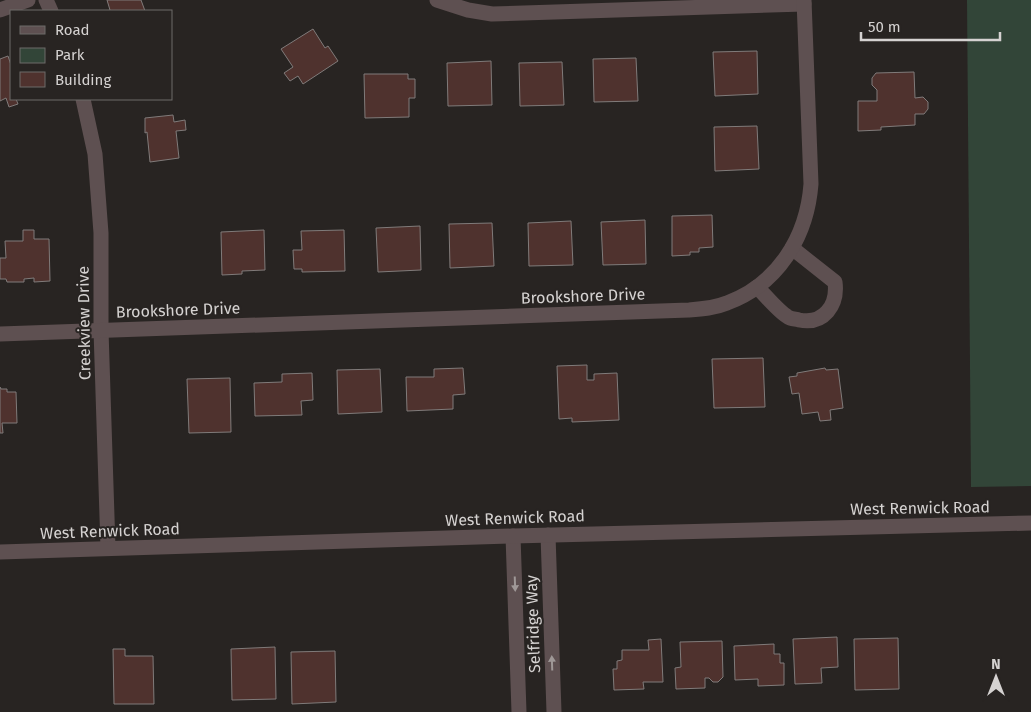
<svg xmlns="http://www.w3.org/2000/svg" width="1031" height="712" font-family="'Fira Sans',sans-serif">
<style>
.green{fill:#324538}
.building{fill:#4f322e;stroke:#807b7a}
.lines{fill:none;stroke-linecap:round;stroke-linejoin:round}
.minor{stroke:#5e5051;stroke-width:15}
.oneway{fill:#9f9897}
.labels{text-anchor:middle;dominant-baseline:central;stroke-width:4;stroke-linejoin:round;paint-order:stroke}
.street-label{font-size:16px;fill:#d5d2d1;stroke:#282422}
</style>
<rect width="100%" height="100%" fill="#282422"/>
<path class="green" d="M967,0H1031V486L971,487Z"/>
<g class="building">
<path d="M107,0H141L145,11H107L110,10Z"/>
<path d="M313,29L325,48L328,46L338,61L303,84L298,76L290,81L284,73L293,67L281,49Z"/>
<path d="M757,51L758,94L715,96L713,52Z"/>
<path d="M8,56L11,65V99H16L18,104L9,107L6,98L0,101V59Z"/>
<path d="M636,58L638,101L594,102L593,59Z"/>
<path d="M491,61L492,105L448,106L447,63Z"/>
<path d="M562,62L564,105L520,106L519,63Z"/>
<path d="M914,72L915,98L923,97L928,102V109L924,114H915V125L881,127V130L858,131V101H877V90L872,85V78L876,73Z"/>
<path d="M364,74H408V79H415V98H409V117L365,118Z"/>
<path d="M173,115L174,122L185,120L186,130L176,131L179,158L150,162L147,132L145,133V118Z"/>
<path d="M757,126L759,169L715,171L714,127Z"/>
<path d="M712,215L713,247L699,248V252H690V255L672,256V216Z"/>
<path d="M645,220L646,264L603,265L601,222Z"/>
<path d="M571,221L573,265L529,266L528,223Z"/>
<path d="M492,223L494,266L450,268L449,224Z"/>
<path d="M420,226L421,270L378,272L376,228Z"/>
<path d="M23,230H34V239H49L50,281L34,282V278L24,279V282H7L6,279H0V258H6L5,241H23Z"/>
<path d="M264,230L265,270L242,271V274L222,275L221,232Z"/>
<path d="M344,230L345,271L302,272V269H294L293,250H302L301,231Z"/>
<path d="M763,358L765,407L714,408L712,359Z"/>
<path d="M587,365V380H594V374L617,373L619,420L572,422V418L559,419L557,366Z"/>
<path d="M463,368L465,394L453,395V409L407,411L406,377H434V369Z"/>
<path d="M825,368L826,370L838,369L843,408L830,410L831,420L820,421L818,412L802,414L799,393L792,394L789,377L797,376V373Z"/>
<path d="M380,369L382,412L338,414L337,370Z"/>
<path d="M312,373L313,400L301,401L302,415L255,416L254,383L282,382V374Z"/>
<path d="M230,378L231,432L189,433L187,379Z"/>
<path d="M0,387L1,389H7V392H16L17,423H2L3,433H0Z"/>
<path d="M837,637L838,667L821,668L822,683L795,684L793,639Z"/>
<path d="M898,638L899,689L855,690L854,639Z"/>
<path d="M661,639L663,682H643L644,689L614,690L613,669H617V661L622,660V650H649L648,640Z"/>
<path d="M722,641L723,677L718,682H713L709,678H705V688L676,689L675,668L681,667L680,642Z"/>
<path d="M774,644V654H780V663H784V685L758,686V679L735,680L734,646Z"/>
<path d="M275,647L276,699L232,700L231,649Z"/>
<path d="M113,649H125V656H153L154,704H114Z"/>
<path d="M335,651L336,702L292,704L291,652Z"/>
</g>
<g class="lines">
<g class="minor">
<path d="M46,0L51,11"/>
<path d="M437,0L468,10L492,14L804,4"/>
<path d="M0,10L28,0"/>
<path d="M83,99L95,154L101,233V330L108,548"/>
<path d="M757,287C765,295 779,312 788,317C791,319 796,319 799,320C824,325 838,305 835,282L792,248"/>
<path d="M0,334L689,310C702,309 715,308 727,303C778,284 807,237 811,184L804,0"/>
<path d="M548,535L554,712"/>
<path d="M513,536L519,712"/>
<path d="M0,552L513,536L1031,523"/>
</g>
</g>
<defs><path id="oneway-solid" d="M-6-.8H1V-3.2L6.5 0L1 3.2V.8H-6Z" transform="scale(1.25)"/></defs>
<g class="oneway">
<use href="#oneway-solid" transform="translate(515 584) rotate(88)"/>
<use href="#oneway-solid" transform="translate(552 663) rotate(-92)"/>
</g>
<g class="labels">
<g class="street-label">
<text transform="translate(583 296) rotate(-2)">Brookshore Drive</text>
<text transform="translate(178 310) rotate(-2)">Brookshore Drive</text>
<text transform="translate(84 323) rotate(-91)">Creekview Drive</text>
<text transform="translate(920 508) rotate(-1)">West Renwick Road</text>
<text transform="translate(515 518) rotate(-2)">West Renwick Road</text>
<text transform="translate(110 531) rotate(-2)">West Renwick Road</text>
<text transform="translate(533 624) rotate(-92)">Selfridge Way</text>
</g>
</g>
<rect x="10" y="10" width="162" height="90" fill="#282422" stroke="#6d6a68"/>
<rect x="20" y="26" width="25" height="8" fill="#5e5051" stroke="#6d6a68"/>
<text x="55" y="35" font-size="15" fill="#d5d2d1">Road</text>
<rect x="20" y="48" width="25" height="15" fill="#324538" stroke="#6d6a68"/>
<text x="55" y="60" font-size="15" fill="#d5d2d1">Park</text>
<rect x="20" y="72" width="25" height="15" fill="#4f322e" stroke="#6d6a68"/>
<text x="55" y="85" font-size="15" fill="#d5d2d1">Building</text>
<g transform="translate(996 677)" stroke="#282422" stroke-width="4" paint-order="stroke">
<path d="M0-4L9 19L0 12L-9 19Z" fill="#d5d2d1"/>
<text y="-8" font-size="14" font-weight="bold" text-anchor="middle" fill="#d5d2d1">N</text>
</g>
<path d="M861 32v8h139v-8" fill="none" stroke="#d5d2d1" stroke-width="2.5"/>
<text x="868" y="32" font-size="15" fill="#d5d2d1" stroke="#282422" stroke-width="4" paint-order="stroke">50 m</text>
</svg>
